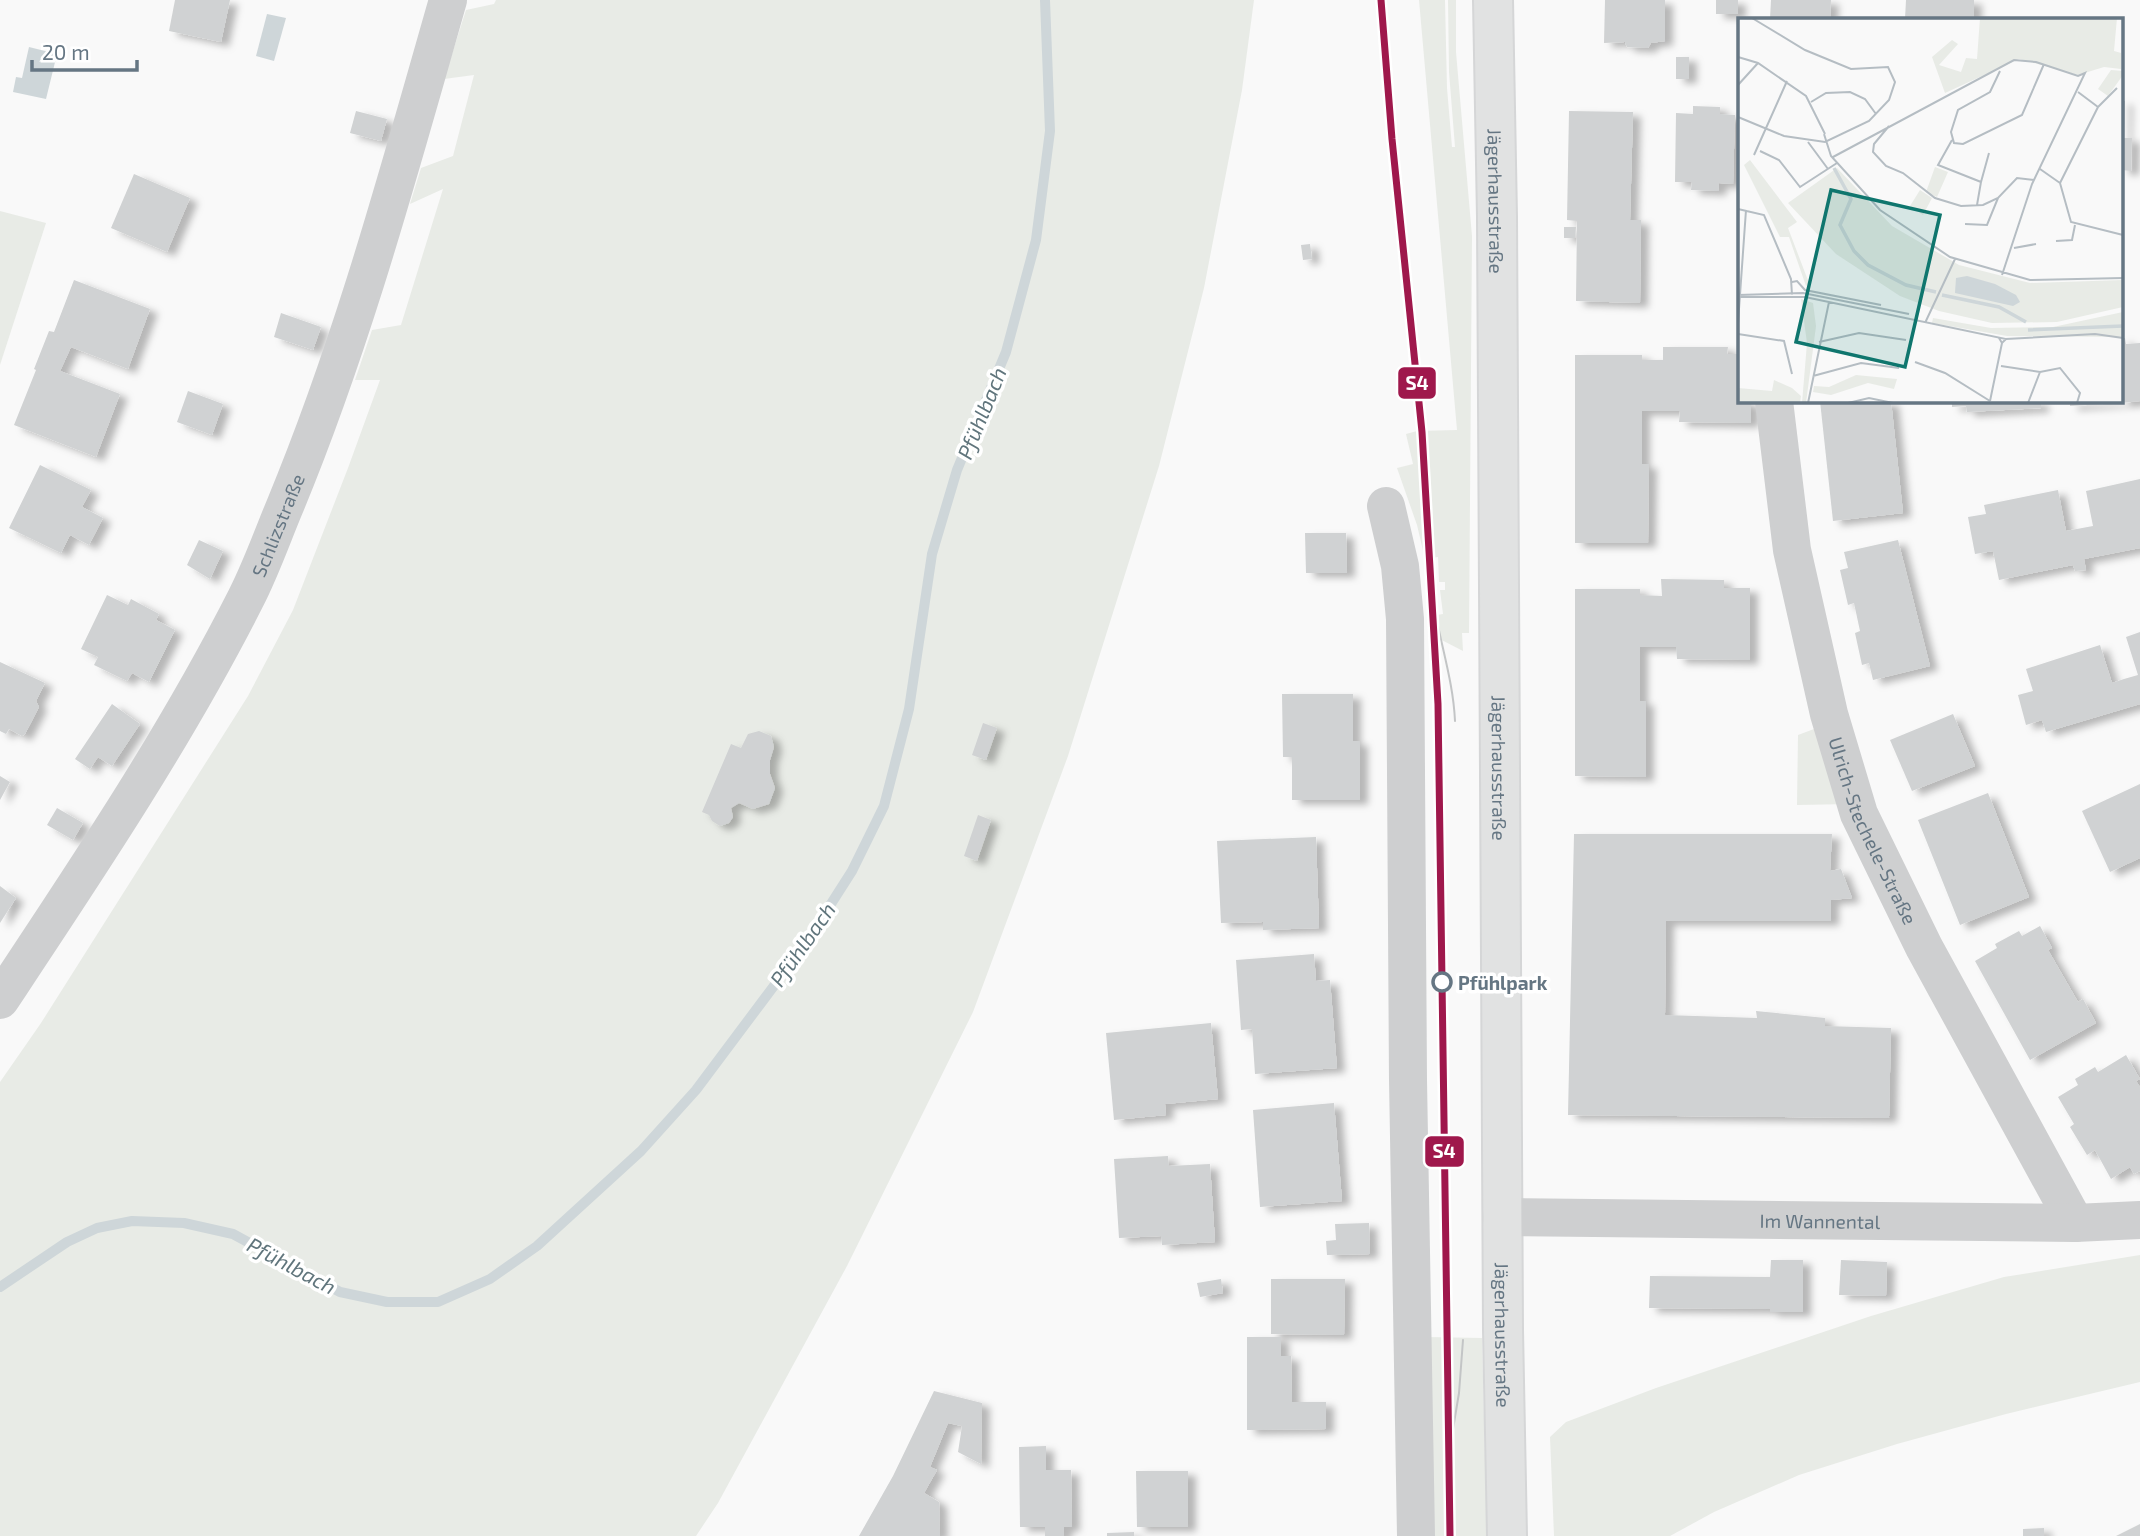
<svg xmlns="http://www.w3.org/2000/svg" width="2140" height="1536" font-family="'Exo 2',sans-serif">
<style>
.green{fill:#e8ebe6}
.water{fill:#ced6d9}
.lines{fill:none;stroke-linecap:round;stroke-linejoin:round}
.stream{stroke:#ced6d9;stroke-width:10}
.building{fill:#d0d2d3;filter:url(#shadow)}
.secondary-casing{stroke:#d5d6d7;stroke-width:42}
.street{stroke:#cecfd0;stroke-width:38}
.secondary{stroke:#e1e2e2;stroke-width:38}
.tram{stroke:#c3c5c6;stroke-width:2}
.rail-1-casing{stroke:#fff;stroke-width:12}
.rail-1{stroke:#9f184c;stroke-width:7}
.stop-dot{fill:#fff;stroke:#657683;stroke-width:3.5}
.labels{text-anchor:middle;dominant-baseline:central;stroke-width:7;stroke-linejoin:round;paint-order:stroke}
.street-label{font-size:19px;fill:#657683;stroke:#fff}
.stop-label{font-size:19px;font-weight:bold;fill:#657683;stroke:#fff;text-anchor:start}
.water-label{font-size:21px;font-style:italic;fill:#60757c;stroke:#fff}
.inset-river{fill:none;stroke:#ced6d9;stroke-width:3.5}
.inset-road{fill:none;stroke:#b5bdc3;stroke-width:2}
.view{fill:#0f766e;fill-opacity:0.15;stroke:#0f766e;stroke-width:3.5}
.inset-edge{fill:none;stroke:#657683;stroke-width:3.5}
.line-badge{stroke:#fff;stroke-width:2.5}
.badge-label{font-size:19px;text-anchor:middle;font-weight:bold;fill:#fff}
</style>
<defs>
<filter id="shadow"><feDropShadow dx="8" dy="4.5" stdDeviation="3.5" flood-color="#0004"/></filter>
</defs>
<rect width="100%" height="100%" fill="#f9f9f9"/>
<g class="green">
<path d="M496,0H1254L1242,90L1204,288L1159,466L1068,756L973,1012L847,1266L718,1503L696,1536H0V1082L41,1023L248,696L293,610L348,468L380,380H355L372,330L401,325L443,189L410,204L421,168L453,156L474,75L444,79L466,10L494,4Z"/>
<path d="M1419,0H1445L1447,88L1452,147H1455L1449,72L1448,0H1456V52L1472,236L1469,633H1462L1463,651L1430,634V616L1443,614L1440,590H1445V582H1439L1438,557L1425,559L1417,525L1397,468L1413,464L1406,434L1417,431L1457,430Z"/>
<path d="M0,211L46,223L0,365Z"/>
<path d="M1822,726L1851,804L1797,805L1798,735Z"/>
<path d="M2140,1255V1382L2006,1414L1897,1444L1799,1475L1714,1512L1670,1536H1554L1550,1437L1566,1422L1656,1388L1871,1316L2004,1277Z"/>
<path d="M1427,1337L1482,1338L1487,1536H1431Z"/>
</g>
<g class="water">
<path d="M267,14L286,18L274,61L256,56Z"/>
<path d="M29,47L57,54L46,99L13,92L16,77L22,78Z"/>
</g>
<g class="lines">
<path class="stream" d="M0,1287L67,1242L97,1228L132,1221L184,1223L233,1234L340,1292L387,1302H438L490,1279L537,1246L641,1151L696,1090L806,943L852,871L884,806L909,709L932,554L957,470L1006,352L1036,240L1050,131L1045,0"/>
</g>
<g class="building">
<path d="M175,0H230L221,42L169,31Z"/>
<path d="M1605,0H1665V41L1651,43L1648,48L1627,47L1625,42L1604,43Z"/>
<rect x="1716" y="0" width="22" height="14"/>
<path d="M1771,0H1831L1830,19H1770Z"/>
<path d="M1906,0H1974V19H1905Z"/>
<rect x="1676" y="57" width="13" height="22"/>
<path d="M2121,100L2125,101L2124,138H2132L2131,171L2121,170Z"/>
<path d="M1693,106L1720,107V114L1735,115L1733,184L1719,183L1718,191L1691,190L1692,182H1675L1676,113L1693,114Z"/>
<path d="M356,111L387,119L381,141L350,133Z"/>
<path d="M1569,111L1633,112L1630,220H1641L1640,303L1576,301L1577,221L1567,220Z"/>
<path d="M134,174L190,198L167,252L111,228Z"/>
<path d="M1564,227H1576L1575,238H1564Z"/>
<path d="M1310,244L1312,259L1303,260L1301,245Z"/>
<path d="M74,280L150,309L128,369L71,347L60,371L120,394L96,457L14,425L36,370L34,369L49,331L54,332Z"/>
<path d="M281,313L321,327L313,350L274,337Z"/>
<path d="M2125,338L2126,344L2140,343V401L2121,403V339Z"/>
<path d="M1663,347H1728L1727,354H1739V401H1751V423L1679,422L1680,411H1642V464H1649L1648,543H1575V355H1642V360H1663Z"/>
<path d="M188,391L223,404L212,435L177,422Z"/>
<path d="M1820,401H1891L1903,513L1833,521Z"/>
<path d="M1952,401H2041V408L1967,412L1966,406L1952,407Z"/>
<path d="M2070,401H2120V403L2070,406Z"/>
<path d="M40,465L91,490L82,507L103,518L89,545L70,535L61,553L9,528Z"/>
<path d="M2140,479V548L2084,559L2086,570L2075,571L2073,565L1999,580L1993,551L1975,554L1968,517L1986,514L1984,505L2058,490L2066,531L2093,526L2086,491Z"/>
<path d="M1305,533H1346L1347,573H1306Z"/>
<path d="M199,540L223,551L210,579L187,565Z"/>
<path d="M1898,540L1930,666L1873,680L1869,663L1862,665L1855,633L1860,631L1854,603L1848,605L1840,570L1848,568L1844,552Z"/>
<path d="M1661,579L1724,580V588H1750V660L1677,659L1676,647H1640V701H1646V777L1575,776V589H1640V595L1662,596Z"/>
<path d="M107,595L128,605L131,599L159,614L156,620L175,630L149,682L132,673L127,681L94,665L98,657L81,649Z"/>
<path d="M2140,632V704L2046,732L2042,720L2026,725L2018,695L2033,691L2026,669L2100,645L2112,683L2124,679L2138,675L2126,637Z"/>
<path d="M0,662L45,683L36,701L39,707L25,734L22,736L9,729L6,734L0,731Z"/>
<path d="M1282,694H1353V741H1360V800H1292V757H1283Z"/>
<path d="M112,704L140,724L112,766L98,757L90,769L75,759Z"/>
<path d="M1953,714L1975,766L1912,791L1890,740Z"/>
<path d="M983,723L997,728L986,760L972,755Z"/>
<path d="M759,731L771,736L774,747L770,760V774L775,788L769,804L753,809L739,803L731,808L733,817L729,823L720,826L712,821L709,815L702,812L731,744L741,748L748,734Z"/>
<path d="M0,776L10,782L0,800Z"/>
<path d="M2140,784V858L2110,872L2082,811Z"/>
<path d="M1988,793L2029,897L1960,925L1918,820Z"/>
<path d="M57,808L83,823L73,840L47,825Z"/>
<path d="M978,815L991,820L977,861L964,856Z"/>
<path d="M1574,834H1832L1830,871L1841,869L1852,898L1831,900V921H1666L1665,1015L1757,1018L1756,1011L1825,1018V1026L1891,1028L1889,1118L1568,1115Z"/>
<path d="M1316,837L1319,928L1263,930V922L1221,923L1217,841Z"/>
<path d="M0,886L16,898L0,923Z"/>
<path d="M2040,926L2052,948L2048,950L2078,1002L2083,999L2096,1023L2030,1060L1975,961L1997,948L1995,944L2019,931L2022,936Z"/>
<path d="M1314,954L1316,981L1330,980L1337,1068L1255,1074L1252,1029L1241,1030L1236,960Z"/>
<path d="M1211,1023L1218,1099L1165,1104L1166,1115L1114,1120L1106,1033Z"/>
<path d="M2126,1055L2140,1079L2136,1081L2140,1087V1171L2134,1174L2130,1167L2111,1179L2095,1150L2087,1155L2070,1127L2074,1124L2058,1097L2078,1085L2075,1079L2095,1067L2098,1072Z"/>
<path d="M1334,1103L1342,1201L1260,1207L1253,1110Z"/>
<path d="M1168,1156L1169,1166L1210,1164L1215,1242L1162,1245L1161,1236L1119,1238L1114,1159Z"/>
<path d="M1369,1223L1370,1254L1327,1255L1326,1241L1336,1240L1335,1224Z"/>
<path d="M1771,1260H1803V1312H1770V1309L1649,1308L1650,1276L1770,1277Z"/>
<path d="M1841,1260L1887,1262L1886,1296L1839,1295Z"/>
<path d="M1221,1279L1223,1293L1200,1297L1197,1283Z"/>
<path d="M1271,1279H1345L1344,1335L1271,1334Z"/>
<path d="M1247,1337H1281V1356H1291L1292,1402H1326V1429L1247,1430Z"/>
<path d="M934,1391L982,1403L981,1464L958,1452L962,1426L948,1423L930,1467L937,1470L924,1493L939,1502L940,1536H859L893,1476Z"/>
<path d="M1046,1446V1470H1071L1072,1527H1064V1536H1045V1527H1020L1019,1447Z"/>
<path d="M1136,1471H1188V1527H1137Z"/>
<path d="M2140,1524V1536H2116Z"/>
<path d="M2044,1528V1536H2023V1529Z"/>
<path d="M1134,1532V1536H1107V1533Z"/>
</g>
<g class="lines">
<defs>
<g id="secondary">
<path id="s4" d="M1493,0L1497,217L1503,1330L1507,1536"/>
</g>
</defs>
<use href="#secondary" class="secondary-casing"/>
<g class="street">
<path id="s1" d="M1774,401L1792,550L1829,714L1859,814L1924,947L2075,1223"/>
<path d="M1386,506L1400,566L1405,619L1408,1080L1416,1536"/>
<path id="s2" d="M0,1000C87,869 175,738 246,598C261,569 272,537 285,506C353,342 399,171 448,0"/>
<path id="s3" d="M1502,1217L2075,1223L2140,1220"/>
</g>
<use href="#secondary" class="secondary"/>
<g class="tram">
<path d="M1432,590C1437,635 1453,676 1455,721"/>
<path d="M1448,1459L1459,1393L1463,1340"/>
</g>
<defs>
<path id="rail-1" d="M1381,0L1392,139L1422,432L1438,704L1450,1536"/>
</defs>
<use href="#rail-1" class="rail-1-casing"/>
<use href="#rail-1" class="rail-1"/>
</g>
<circle class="stop-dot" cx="1442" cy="982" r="9"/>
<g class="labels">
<g class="street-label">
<text stroke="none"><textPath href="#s4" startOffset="201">Jägerhausstraße</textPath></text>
<text stroke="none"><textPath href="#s2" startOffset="551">Schlizstraße</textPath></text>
<text stroke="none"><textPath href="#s4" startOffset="768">Jägerhausstraße</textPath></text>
<text stroke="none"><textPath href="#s1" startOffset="443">Ulrich-Stechele-Straße</textPath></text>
<text stroke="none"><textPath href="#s3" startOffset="318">Im Wannental</textPath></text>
<text stroke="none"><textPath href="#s4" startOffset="1335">Jägerhausstraße</textPath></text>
</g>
<g class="stop-label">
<text x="1458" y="982">Pfühlpark</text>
</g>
<g class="water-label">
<text transform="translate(981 413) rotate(-68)">Pfühlbach</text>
<text transform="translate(802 944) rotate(-55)">Pfühlbach</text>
<text transform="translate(292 1265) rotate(28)">Pfühlbach</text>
</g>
</g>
<g transform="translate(1738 18)">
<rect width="385" height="385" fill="#f9f9f9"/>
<path d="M242,0H379L376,33L383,35V51L366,49L340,57L281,41L207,75L194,39L214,22L220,26L201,47L223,54L228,40L239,41ZM373,52L385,53V57L370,78L360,71ZM12,142L59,204L50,210L71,265L68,268L51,219H42L6,147ZM197,149L210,154L199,179L188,174ZM99,150L154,208L221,247L292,265L385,262V289L319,304L254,305L201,293L162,278L98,236L50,185ZM182,172L194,180L185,197L172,188ZM63,281L75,285L78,308L68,385H64L69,325ZM385,294V319L269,318L194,305L195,300L253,310L315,309ZM118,357L159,361L156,371L130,365L93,377L75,374L76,368L91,369ZM36,362L54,370L63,378L62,385H0V370L34,373Z" fill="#e8ebe6"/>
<path d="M229,258L257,266L278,277L282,284L275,288L217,275L218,260Z" fill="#ced6d9"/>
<path class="inset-river" d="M96,150L113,181L102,207L116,233L130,247L168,267L198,274M204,277L261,289L288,304M290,312L385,308"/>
<path class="inset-road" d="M0,39L20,45L68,78L87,116M262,53L252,74L220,92L213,114L216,125L225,126L284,97L306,46M0,67L20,45M73,84L88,75L112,74L127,81L138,96M360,89L379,70M0,99L46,118L87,124L131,103L151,82L157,64L150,49L113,51L67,32L14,0M151,108L136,126L135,134L148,148L165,155L197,180L223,188L245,187L260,180L279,160L296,162M86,116L93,138L142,192L212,239L292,262L385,260M214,122L200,147L243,164L239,187M70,124L90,151M22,133L41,142L62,169L99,145M16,137L49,63M95,139L276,42L298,44L340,58L347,55L294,166L264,257M302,151L322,165L333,204L385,217M243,164L251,135M322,165L360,89L340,74M0,191L26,197L53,261L54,277M227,206L249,207L260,180M318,223L334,222L337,207M276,230L298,226M54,264L59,263L67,272L143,287M0,277L65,275L171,296M0,279H67L268,321L264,325L261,320M0,305L8,192M187,305L217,241M0,316L46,323L54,356M268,321L357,316L385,320M81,324L121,315L168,322M177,344L207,355L252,383M263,348L302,354L322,350L342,375L339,385M75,358L123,345L161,350M252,383L264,325M70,385L91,284M110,385L131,380L155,385M290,385L302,354"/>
<path class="view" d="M93,172L202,197L167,349L58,324Z"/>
<rect width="385" height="385" class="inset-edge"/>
</g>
<g class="line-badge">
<rect x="1397" y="366" width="40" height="34" rx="7" fill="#9f184c"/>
<rect x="1424" y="1135" width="41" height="33" rx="7" fill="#9f184c"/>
</g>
<g class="badge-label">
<text x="1417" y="390">S4</text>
<text x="1444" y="1158">S4</text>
</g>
<path d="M32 60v10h105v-10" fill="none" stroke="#657683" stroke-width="3.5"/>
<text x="42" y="60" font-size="21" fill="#657683" stroke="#ffffff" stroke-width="5" paint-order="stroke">20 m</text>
</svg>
